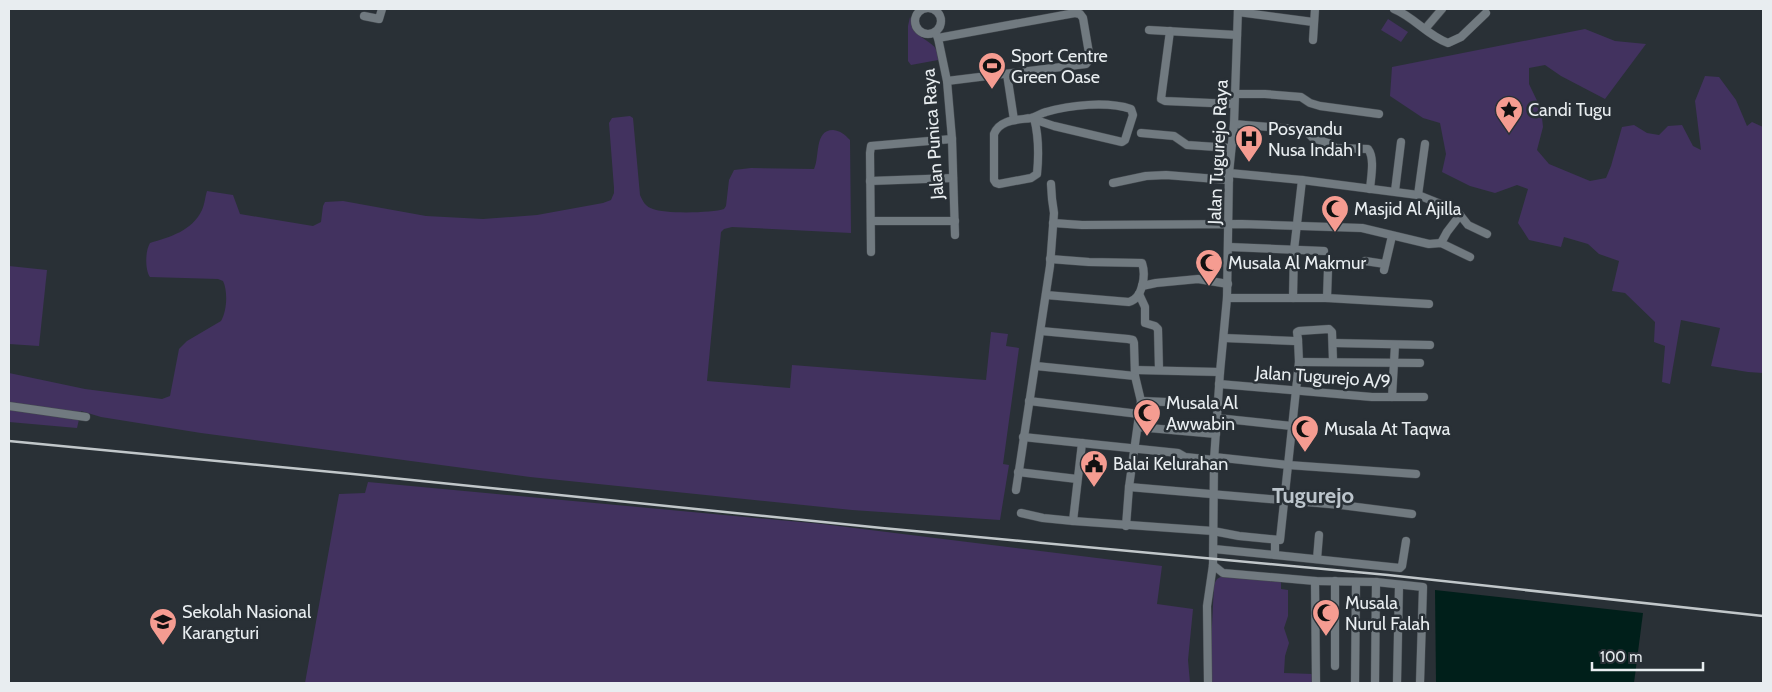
<svg xmlns="http://www.w3.org/2000/svg" width="1772" height="692" font-family="Cabin,sans-serif">
<style>
.green{fill:#42325f}
.water{fill:#001f1a}
.lines{fill:none;stroke-linecap:round;stroke-linejoin:round}
.street-casing{stroke:#454b50;stroke-width:9}
.street{stroke:#717a80;stroke-width:8}
.rail{stroke:#c1c7ca;stroke-width:2.5}
.labels{text-anchor:middle;dominant-baseline:central;stroke-width:5;stroke-linejoin:round;paint-order:stroke}
.poi-label{font-size:18px;fill:#e8edf0;stroke:#293036;text-anchor:start}
.street-label{font-size:18px;fill:#e8edf0;stroke:#293036}
.district-label{font-size:22px;font-weight:bold;fill:#bcc5cc;stroke:#293036}
</style>
<rect width="100%" height="100%" fill="#293036"/>
<g class="green">
<path d="M910,17C912,22 914,29 917,33C926,43 939,43 938,60L911,65L908,61V26Z"/>
<path d="M1388,19L1408,32L1401,42L1381,30Z"/>
<path d="M1585,29L1615,41L1646,44L1605,99L1561,76L1545,65L1529,68V84L1541,109L1543,127L1537,150L1549,164L1590,181L1606,178L1611,166L1622,127L1634,125L1647,133L1659,135L1668,126L1682,125L1693,146L1701,150L1695,101L1705,76L1719,77L1736,100L1747,126L1752,122L1763,127V373L1748,372L1711,366L1720,328L1681,320L1670,384L1662,382L1665,346L1654,342L1655,322L1625,293L1612,291L1619,261L1599,254L1588,244L1564,237L1561,247L1529,240L1518,223L1528,189L1517,185L1495,193L1470,186L1442,172L1446,154L1440,123L1423,118L1390,96L1392,67Z"/>
<path d="M630,116L633,118L640,195C643,202 646,207 653,209C664,214 713,213 724,209L726,206L729,180L734,170L751,168L814,169C820,157 814,130 833,130C841,131 844,134 850,140L851,233L732,227L724,229L721,232L707,381L790,388L792,365L986,380L991,332L1008,334L1006,346L1019,348L1003,464L1009,465L1000,520L852,510L530,477L201,433L101,417L81,411L77,428L9,422V373L85,389L162,399L170,396L179,349L187,341L221,321C227,311 228,291 223,281L218,279L150,277C145,270 145,251 150,243C170,237 192,231 202,210C205,203 205,197 207,191L233,195L240,214L313,226L321,222L323,206L325,202L343,201L426,216L483,219L537,215L603,203L611,200L614,193V188L609,123L612,118Z"/>
<path d="M9,266L47,270L39,346L9,344Z"/>
<path d="M368,482L822,524L1162,566L1157,604L1193,609L1188,660L1190,683H305L339,494L365,493Z"/>
<path d="M1222,576L1281,582V589L1288,590V616L1284,628L1289,643L1285,656L1284,673L1313,674V683H1212L1210,668L1214,584L1217,579Z"/>
</g>
<path class="water" d="M1435,590L1643,613L1634,683H1436Z"/>
<g class="lines">
<defs>
<g id="street">
<circle cx="928" cy="21" r="13"/>
<path d="M1394,9C1414,17 1428,36 1448,43L1461,37L1486,13"/>
<path d="M1238,12L1313,22"/>
<path d="M364,16L379,19L382,9"/>
<path d="M1425,29L1442,9"/>
<path d="M1149,30L1237,35"/>
<path d="M1170,31L1161,99L1165,101L1234,104"/>
<path d="M935,32L938,38L947,81L952,139L955,235"/>
<path d="M938,38L1075,13L1080,14L1083,18L1090,59L1086,64L947,81"/>
<path d="M1313,40L1315,9"/>
<path d="M1007,74L1014,120"/>
<path d="M1235,94H1265L1301,97L1310,103L1320,106L1379,114"/>
<path d="M1034,118C1039,137 1039,154 1037,174L1031,178L999,184L996,183L994,180V134C1000,119 1018,120 1031,118C1036,117 1041,113 1046,112C1070,105 1107,101 1131,109L1133,115L1125,140L1122,142L1054,126L1039,121L1034,118"/>
<path d="M1234,124L1305,130L1313,138L1331,144L1335,148L1368,149C1375,158 1371,177 1370,189"/>
<path d="M1141,133L1174,136L1187,145L1231,148"/>
<path d="M1229,173L1302,180L1418,195L1443,205L1460,215L1468,225L1487,234"/>
<path d="M870,181L953,178"/>
<path d="M1113,183L1146,176L1166,175L1229,180"/>
<path d="M1395,191L1401,142"/>
<path d="M1418,195L1425,144"/>
<path d="M871,221H955"/>
<path d="M1053,223L1082,225L1242,224L1362,228L1429,244L1441,243L1470,257"/>
<path d="M1441,243L1447,232L1460,215"/>
<path d="M1229,247L1324,251"/>
<path d="M871,252L870,153L871,146L952,139"/>
<path d="M1365,261L1385,264"/>
<path d="M1384,270L1392,236"/>
<path d="M1142,286L1156,283L1198,279L1228,284"/>
<path d="M1139,294L1145,307V323L1155,326L1158,329L1159,370"/>
<path d="M1046,295L1129,302C1143,298 1146,275 1142,263L1089,262L1050,259"/>
<path d="M1227,298H1327L1429,304"/>
<path d="M1293,298L1294,250L1302,180"/>
<path d="M1327,298L1328,269"/>
<path d="M1041,331L1128,339L1133,340L1134,343L1135,376L1141,401L1129,487L1126,526"/>
<path d="M1224,338L1294,341L1298,340L1297,332L1299,331L1329,329L1332,332L1333,361"/>
<path d="M1333,343L1430,345"/>
<path d="M1299,362L1420,363"/>
<path d="M1036,366L1135,376"/>
<path d="M1135,370L1220,372"/>
<path d="M1219,384L1372,397H1424"/>
<path d="M1392,397L1395,345"/>
<path d="M1029,401L1139,414"/>
<path d="M1141,401L1218,404"/>
<path d="M9,406L86,417"/>
<path d="M1217,418L1292,426"/>
<path d="M1138,427L1216,434"/>
<path d="M1023,437L1178,453L1185,457L1214,460"/>
<path d="M1214,457L1288,465L1416,474"/>
<path d="M1018,472L1077,479"/>
<path d="M1129,487L1341,505L1412,514"/>
<path d="M1016,490L1050,266L1054,213L1052,199L1051,184"/>
<path d="M1021,513L1043,518L1073,521L1213,531L1239,536L1280,540L1299,362L1298,340"/>
<path d="M1073,521L1082,443"/>
<path d="M1214,549L1275,555V540"/>
<path d="M1275,555L1400,568L1402,566L1406,541"/>
<path d="M1317,559L1319,535"/>
<path d="M1213,565L1223,573L1315,581L1376,582L1423,587L1420,683"/>
<path d="M1315,581L1316,683"/>
<path d="M1335,581V666"/>
<path d="M1208,683L1207,606L1213,565L1214,460L1220,372L1227,298L1229,173L1234,124L1238,9"/>
<path d="M1355,683L1356,582"/>
<path d="M1375,683L1376,582"/>
<path d="M1397,683L1399,585"/>
</g>
</defs>
<use href="#street" class="street-casing"/>
<use href="#street" class="street"/>
<path class="rail" d="M9,441L353,474L882,528L1388,575L1763,616"/>
</g>
<defs>
<symbol id="stadium-pin" viewBox="-11 -11 22 30"><path d="M0 17L-7.5 6A9.5 9.5 0 1 1 7.5 6Z" fill="#f59c91" stroke="#293036"/><path d="M0-5a6.5 5 0 1 0 0 10a6.5 5 0 1 0 0-10ZM-3.5-1.8h7v3.6h-7Z" fill="#111"/></symbol>
<symbol id="sight-pin" viewBox="-11 -11 22 30"><path d="M0 17L-7.5 6A9.5 9.5 0 1 1 7.5 6Z" fill="#f59c91" stroke="#293036"/><path d="M0-6L1.8-2.2L6-1.7L2.9 1.2L3.7 5.4L0 3.3L-3.7 5.4L-2.9 1.2L-6-1.7L-1.8-2.2Z" fill="#111"/></symbol>
<symbol id="hospital-pin" viewBox="-11 -11 22 30"><path d="M0 17L-7.5 6A9.5 9.5 0 1 1 7.5 6Z" fill="#f59c91" stroke="#293036"/><path d="M-5-5h3v3.5h4V-5h3V5h-3V1.5h-4V5h-3Z" fill="#111"/></symbol>
<symbol id="mosque-pin" viewBox="-11 -11 22 30"><path d="M0 17L-7.5 6A9.5 9.5 0 1 1 7.5 6Z" fill="#f59c91" stroke="#293036"/><path d="M3.5-4.9A6 6 0 1 0 3.5 4.9A5 5 0 1 1 3.5-4.9Z" fill="#111"/></symbol>
<symbol id="civic-pin" viewBox="-11 -11 22 30"><path d="M0 17L-7.5 6A9.5 9.5 0 1 1 7.5 6Z" fill="#f59c91" stroke="#293036"/><path d="M-.6-6.5H3V-4.5H.6V-3L4-1V1h2V6H-6V1h2V-1L-.6-3ZM-1.2 2.5V6h2.4V2.5Z" fill="#111"/></symbol>
<symbol id="school-pin" viewBox="-11 -11 22 30"><path d="M0 17L-7.5 6A9.5 9.5 0 1 1 7.5 6Z" fill="#f59c91" stroke="#293036"/><path d="M0-5L7-2L0 1L-7-2ZM-4 1L0 2.5L4 1V4Q0 6-4 4Z" fill="#111"/></symbol>
</defs>
<g fill-rule="evenodd">
<use href="#stadium-pin" x="976" y="50" width="32" height="43"/>
<use href="#sight-pin" x="1493" y="94" width="32" height="43"/>
<use href="#hospital-pin" x="1233" y="123" width="32" height="43"/>
<use href="#mosque-pin" x="1319" y="193" width="32" height="43"/>
<use href="#mosque-pin" x="1193" y="247" width="32" height="43"/>
<use href="#mosque-pin" x="1131" y="397" width="32" height="43"/>
<use href="#mosque-pin" x="1289" y="413" width="32" height="43"/>
<use href="#civic-pin" x="1078" y="448" width="32" height="43"/>
<use href="#mosque-pin" x="1310" y="597" width="32" height="43"/>
<use href="#school-pin" x="147" y="606" width="32" height="43"/>
</g>
<g class="labels">
<g class="poi-label">
<text x="1011" y="56">Sport Centre<tspan x="1011" dy="21">Green Oase</tspan></text>
<text x="1528" y="110">Candi Tugu</text>
<text x="1268" y="129">Posyandu<tspan x="1268" dy="21">Nusa Indah I</tspan></text>
<text x="1354" y="209">Masjid Al Ajilla</text>
<text x="1228" y="263">Musala Al Makmur</text>
<text x="1166" y="403">Musala Al<tspan x="1166" dy="21">Awwabin</tspan></text>
<text x="1324" y="429">Musala At Taqwa</text>
<text x="1113" y="464">Balai Kelurahan</text>
<text x="1345" y="603">Musala<tspan x="1345" dy="21">Nurul Falah</tspan></text>
<text x="182" y="612">Sekolah Nasional<tspan x="182" dy="21">Karangturi</tspan></text>
</g>
<g class="street-label">
<text transform="translate(933 134) rotate(-94)">Jalan Punica Raya</text>
<text transform="translate(1218 152) rotate(-87)">Jalan Tugurejo Raya</text>
<text transform="translate(1323 377) rotate(4)">Jalan Tugurejo A/9</text>
</g>
<g class="district-label">
<text x="1313" y="495">Tugurejo</text>
</g>
</g>
<rect width="1772" height="692" fill="none" stroke="#e8edf0" stroke-width="20"/>
<path d="M1592 662v8h111v-8" fill="none" stroke="#e8edf0" stroke-width="2.5"/>
<text x="1600" y="662" font-size="15" fill="#e8edf0" stroke="#293036" stroke-width="4" paint-order="stroke">100 m</text>
</svg>
